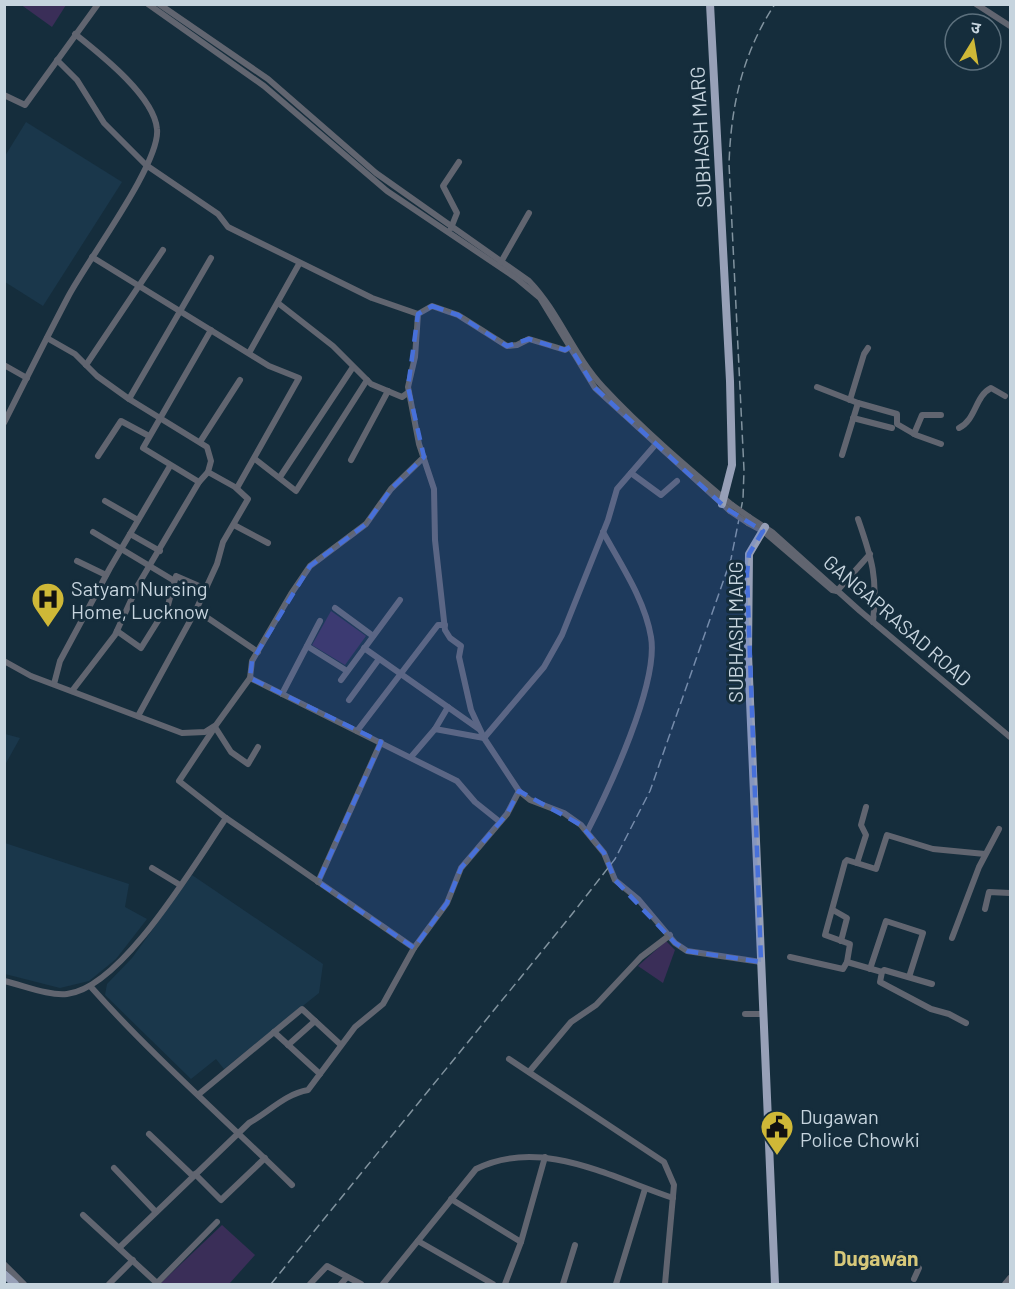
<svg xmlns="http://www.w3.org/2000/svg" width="1015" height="1289" font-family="Barlow,'Noto Sans Devanagari',sans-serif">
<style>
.built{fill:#1a374b}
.green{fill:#3a2e58}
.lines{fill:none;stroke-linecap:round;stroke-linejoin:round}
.minor{stroke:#616570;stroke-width:6}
.major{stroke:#97a0b7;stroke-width:8}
.rail{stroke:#81939f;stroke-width:1.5;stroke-dasharray:9 4.5;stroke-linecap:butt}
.minor-bridge{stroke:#616570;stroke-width:6}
.marked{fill:#4770da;fill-opacity:0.2;stroke:#4770da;stroke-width:4.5;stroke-dasharray:12 8;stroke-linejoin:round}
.labels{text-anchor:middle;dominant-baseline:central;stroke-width:6;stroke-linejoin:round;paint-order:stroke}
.street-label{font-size:20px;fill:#c6d4de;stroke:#152d3c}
.poi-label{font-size:20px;fill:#c6d4de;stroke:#152d3c;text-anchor:start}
.neighbourhood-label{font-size:21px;font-weight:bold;fill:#d7c87a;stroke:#152d3c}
</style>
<rect width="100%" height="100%" fill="#152d3c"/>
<g class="built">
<path d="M26,122L122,182L43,306L5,282V156Z"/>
<path d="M5,734L20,738L5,765L4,734Z"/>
<path d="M5,843L129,884L125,907L147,919L116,959L89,981L60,988L5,974Z"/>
<path d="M192,875L323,964L319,993L224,1069L216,1059L191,1079L105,995L107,984L132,958Z"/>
</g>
<g class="green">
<path d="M20,4H66V5L52,27Z"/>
<path d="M331,611L366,636L345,665L312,645Z"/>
<path d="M666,941L675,950L663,983L638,966Z"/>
<path d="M222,1225L255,1255L229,1284L161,1283Z"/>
</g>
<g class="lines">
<g class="minor">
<path d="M148,4L264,86L387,191L516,278L540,298L595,388L730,511"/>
<path d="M159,4L268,79L376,173L529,281C559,312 573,355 603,387C642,429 688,468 732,505"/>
<path d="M976,4L1010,26"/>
<path d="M57,60L77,80L104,123L146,165L218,214L228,227L372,298L418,314L432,306L458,315L507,346L517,345L529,339L565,350L570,347"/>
<path d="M4,95L25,105L98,4"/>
<path d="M451,228L457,213L443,186L459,162"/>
<path d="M92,257L269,366L299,378L237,488"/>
<path d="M501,262L529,213"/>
<path d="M278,303L333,346L371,384L402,397L409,392"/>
<path d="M418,314L415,357L408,387L419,444L434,489L435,540L445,630L450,638L461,646L459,657L471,710L484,738L519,791L530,800L564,813L581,825L604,853L615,880L638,899L675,943L687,951L761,962"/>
<path d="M47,338L75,354L97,376L129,399L207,447L211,461L208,472L235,487L248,499L223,542L217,564L196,610L138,716"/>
<path d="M249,353L299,264"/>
<path d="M4,365L27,378"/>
<path d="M86,365L163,250"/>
<path d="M817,387L858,403L897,414V424L916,435L941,444"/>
<path d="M129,399L211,258"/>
<path d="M850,400L864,354L868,348"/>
<path d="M853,418L892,428"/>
<path d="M4,423C25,381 46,339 68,297C86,262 161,163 157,129C154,96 100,54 75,34"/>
<path d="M959,428C976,420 975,396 991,388L1005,396"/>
<path d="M914,434L922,415H941"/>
<path d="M200,442L240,380"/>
<path d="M842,455L858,403"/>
<path d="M98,456L121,421L149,436"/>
<path d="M255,459L296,491L367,380"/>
<path d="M351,460L388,391"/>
<path d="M631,473L661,495L677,481"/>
<path d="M280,477L353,367"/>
<path d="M199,482L143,448L211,330"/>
<path d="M105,501L138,520"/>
<path d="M749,517L772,532L860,611L1010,737"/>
<path d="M858,519C872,559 878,578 873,622"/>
<path d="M748,523L763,531L832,590L837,591"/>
<path d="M234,525L268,543"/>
<path d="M93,532L173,580"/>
<path d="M130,534L160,551"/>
<path d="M77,561L106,575"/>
<path d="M837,591L870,554"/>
<path d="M335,608L373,636"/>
<path d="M196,610L258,652"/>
<path d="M117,631L141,648L168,605L176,576L206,589"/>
<path d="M307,646L347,671"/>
<path d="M364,648L479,729"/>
<path d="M4,661L31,676L182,733L205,732L216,725L250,678L252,661L291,594L310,566L366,524L391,489L424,457"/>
<path d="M250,678L457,781L475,802L500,822"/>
<path d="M341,680L400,600"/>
<path d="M54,684L60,661L110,568L170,466"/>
<path d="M72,691L115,635L138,585L199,482L208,472"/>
<path d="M282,694L320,621"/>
<path d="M349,700L379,659"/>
<path d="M215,727L179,781L226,818L414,948"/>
<path d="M215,727L231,752L248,764L258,747"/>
<path d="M435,729L448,707"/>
<path d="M357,731L438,625H445"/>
<path d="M484,738L544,667L562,635L608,520L617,489L656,444"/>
<path d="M411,757L435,729L484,738"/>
<path d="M587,832C609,789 659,683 651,637C645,600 621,565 603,532"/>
<path d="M857,863L866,835L861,825L866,807"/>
<path d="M152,868L180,885"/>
<path d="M318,882L381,742"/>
<path d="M985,909L989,892L1010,893"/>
<path d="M833,910L847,918L841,941"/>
<path d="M952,938L979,867L999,829"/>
<path d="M790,957L843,969L847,962L882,972L880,982L931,1009L949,1014L966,1023"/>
<path d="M847,962L850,944L825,935L845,862L847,860L876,869L887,835L933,849L985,854"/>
<path d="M870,969L886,921L923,933L909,977"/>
<path d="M882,972L884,970L932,984"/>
<path d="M4,981C23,985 48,996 67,994C122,988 195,863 226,818"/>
<path d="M91,987C154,1058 225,1119 292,1185"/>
<path d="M745,1014H763"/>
<path d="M274,1032L320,1074"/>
<path d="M288,1045L315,1021L341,1045"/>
<path d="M509,1059L664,1162L674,1185L665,1284"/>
<path d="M529,1072L571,1022L596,1005L641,957L670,935"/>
<path d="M199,1094L302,1009L315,1021"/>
<path d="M149,1134L193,1176"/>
<path d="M114,1168L156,1212"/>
<path d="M195,1174L221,1200L265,1158"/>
<path d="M451,1199L521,1242"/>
<path d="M83,1215L158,1284"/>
<path d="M418,1241L493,1284"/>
<path d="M120,1247L249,1123C269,1112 285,1094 308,1090L355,1027L383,1004L414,948L447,903L461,868L507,814L519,791"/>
<path d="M901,1254L919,1268L914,1279"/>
<path d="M4,1264L24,1284"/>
<path d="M157,1283L217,1222"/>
<path d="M109,1284L133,1260"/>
<path d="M310,1284L327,1266L361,1284"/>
<path d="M341,1284L347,1277"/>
<path d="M383,1284L476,1169C541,1137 610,1177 673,1198"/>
<path d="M505,1284L521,1242L545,1157"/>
<path d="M563,1284L575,1245"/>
<path d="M616,1284L645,1189"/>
<path d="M1005,1284L1010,1278"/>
</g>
<g class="major">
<path d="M710,4L730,381L732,465L722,504"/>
<path d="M765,527L749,554L748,654L775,1284"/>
<path d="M4,1274L15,1284"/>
</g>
<path class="rail" d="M271,1284L569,918L615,859L650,791L731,559L743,499L744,470L729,164C731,106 742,54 775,4"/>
<g class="minor-bridge">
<path d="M732,505L749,517"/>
<path d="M730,511L748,523"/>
</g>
</g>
<path class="marked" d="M432,306L458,315L507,346L529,339L565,350L570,347L595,388L727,509L763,531L749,554L747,574L761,962L687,951L675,943L615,880L604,853L581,825L519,791L507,814L461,868L447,903L414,948L318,882L381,742L250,678L252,661L310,566L366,524L391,489L424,457L408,387L418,314Z"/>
<defs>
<symbol id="hospital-pin" viewBox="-11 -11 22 30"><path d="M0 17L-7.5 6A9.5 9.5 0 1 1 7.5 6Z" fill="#cfb837" stroke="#152d3c"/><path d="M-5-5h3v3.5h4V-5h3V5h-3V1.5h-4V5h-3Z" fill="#111"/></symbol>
<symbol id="civic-pin" viewBox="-11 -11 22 30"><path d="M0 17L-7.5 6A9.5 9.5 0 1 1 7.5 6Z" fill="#cfb837" stroke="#152d3c"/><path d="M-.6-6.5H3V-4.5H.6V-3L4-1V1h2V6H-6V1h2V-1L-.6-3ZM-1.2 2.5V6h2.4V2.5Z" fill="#111"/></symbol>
</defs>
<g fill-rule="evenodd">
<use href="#hospital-pin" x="29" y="580" width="38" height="52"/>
<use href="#civic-pin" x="758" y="1108" width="38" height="52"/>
</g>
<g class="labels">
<g class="street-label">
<text transform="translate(700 137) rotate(-93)">SUBHASH MARG</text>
<text transform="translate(898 620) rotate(41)">GANGAPRASAD ROAD</text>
<text transform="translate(735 632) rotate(-90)">SUBHASH MARG</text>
</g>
<g class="poi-label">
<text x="71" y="588">Satyam Nursing<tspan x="71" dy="23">Home, Lucknow</tspan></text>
<text x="800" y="1116">Dugawan<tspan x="800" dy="23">Police Chowki</tspan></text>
</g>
<g class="neighbourhood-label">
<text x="876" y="1257">Dugawan</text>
</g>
</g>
<rect width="1015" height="1289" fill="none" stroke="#c6d4de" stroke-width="12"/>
<g transform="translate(973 42) rotate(11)"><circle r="28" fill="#152d3c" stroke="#5c707d" stroke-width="1.5"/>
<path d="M0-4.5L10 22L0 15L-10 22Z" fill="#cfb837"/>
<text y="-9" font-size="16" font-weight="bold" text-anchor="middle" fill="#c6d4de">उ</text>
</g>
</svg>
